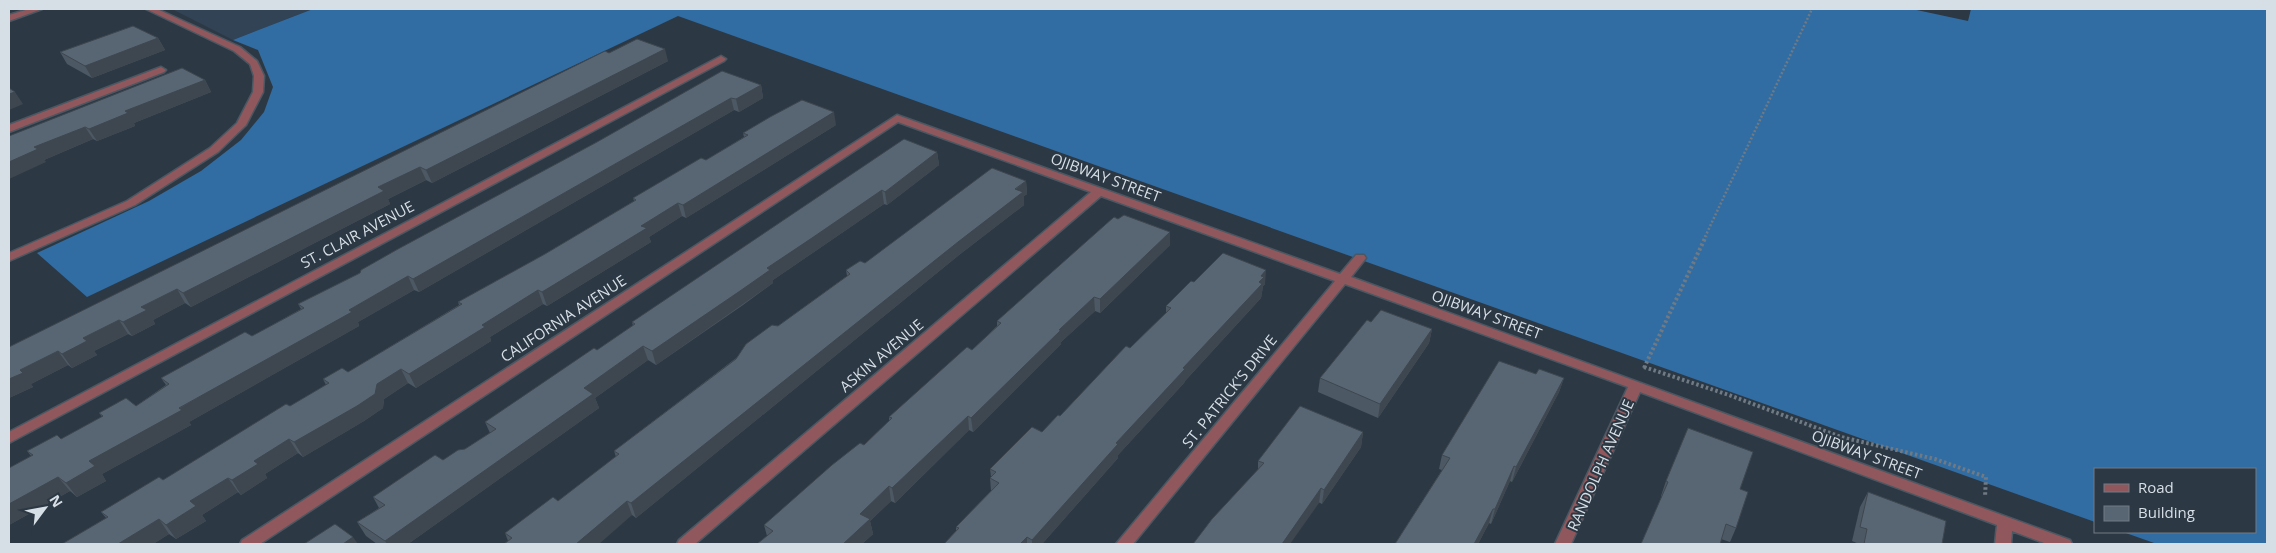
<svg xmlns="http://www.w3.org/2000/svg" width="2276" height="553" font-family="'Open Sans',sans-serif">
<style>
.built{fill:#324355}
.forest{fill:#316da2}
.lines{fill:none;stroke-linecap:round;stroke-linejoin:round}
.street-casing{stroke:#4b5762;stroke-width:3}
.path-far1{stroke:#6f7a84;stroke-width:2.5;stroke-dasharray:2 2;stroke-linecap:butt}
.path{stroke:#6f7a84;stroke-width:4;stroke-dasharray:2.5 2.5;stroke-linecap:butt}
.street{fill:#90585c;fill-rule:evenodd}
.wall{fill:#4c5863}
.shaded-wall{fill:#3e4750}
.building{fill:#586673;stroke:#3e4750}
.labels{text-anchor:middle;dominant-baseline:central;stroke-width:4;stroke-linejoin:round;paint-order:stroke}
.street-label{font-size:15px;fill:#d7dfe6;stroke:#2c3945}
</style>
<rect width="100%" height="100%" fill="#2c3945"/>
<path class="built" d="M172,9H313L233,40Z"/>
<path class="forest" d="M313,9H1912L1968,21L1971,9H2267V544H2157L2123,532H2255V469H2095V522L678,16L87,297L37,253L149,201L201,171L241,140L264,112L273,87L258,50L233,40Z"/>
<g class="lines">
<defs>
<g id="street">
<path d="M29,9H42L9,21V15Z"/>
<path d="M146,9H157L240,47L257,61L264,76L263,92L246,125L218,152L135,205L9,261V253L127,201L210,148L237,123L253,92L254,76L250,64L234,51Z"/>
<path d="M721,56L726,59L724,61L9,443V432Z"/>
<path d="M161,67L166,70L164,72L9,132V125Z"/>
<path d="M897,115L1340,274L1356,255H1364L1366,258L1351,277L2070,540L2072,544H2047L2012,531L2011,544H1995L1997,525L1640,392L1571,544H1555L1628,387L1345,284L1133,544H1116L1335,281L1101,196L695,544H677L679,540L1091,192L898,122L260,544H240L242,540Z"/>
</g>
</defs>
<use href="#street" class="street-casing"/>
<path class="path-far1" d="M1705,237L1812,9"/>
<g class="path">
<path d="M1644,367L1729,395L1841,437L1935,459L1986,477L1985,497"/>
<path d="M1644,368L1706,236"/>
</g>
<use href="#street" class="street"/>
</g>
<g class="wall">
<path d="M158,38L165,50L92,78L67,64L60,52Z"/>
<path d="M609,53L668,61L432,183L426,180L388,199L390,204L191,307L185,303L153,320L155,324L132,336L128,334L94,351L97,355L72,368L68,365L31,384L33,387L9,398V347Z"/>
<path d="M205,80L211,92L134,123L135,126L97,141L93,139L44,160L46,162L9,136Z"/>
<path d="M761,85L763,98L739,112L734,110L419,292L414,290L358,322L359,326L189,422L191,425L102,474L106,481L77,497L70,491L9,525V468L31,456L27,451L61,439L102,417L99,413L136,406L166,385L161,378L252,336L301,309L298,304L360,273L597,142Z"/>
<path d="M836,125L686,218L682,216L649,237L651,242L547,306L543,304L490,337L491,341L416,388L408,383L384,399L383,408L364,421L303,457L298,453L265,474L267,478L241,495L238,492L202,515L206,521L176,539L169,534L153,544H62L106,518L101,512L163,480L290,406L326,385L323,379L348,372L459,305L458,302L545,254L634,201L633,198L706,160L744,137L743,133Z"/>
<path d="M937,152L939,165L887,205L884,204L814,252L773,280V283L743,305L656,365L648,360L595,398L599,408L408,544H377L366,536L357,522L379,508L373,497L465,449L490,433L485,422L597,350L633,326L632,322Z"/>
<path d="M1026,181L1027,194L1024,196V205L959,255L636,518L632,515L508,541L505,533L558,501L616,457L614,451L778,326L847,276L846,270L865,263Z"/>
<path d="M1118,219L1170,232V245L1100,313L1095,311L1061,342V344L973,432L969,430L895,503L891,501L870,521L873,534L862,544H757L767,536L764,525L864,445L889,421V417L972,350L997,326V321Z"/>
<path d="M1194,282L1265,284L1263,286L1261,298L1185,381L1184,383L1118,455V458L1042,544H944L956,531V527L991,491L990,478L991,477L990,469L1042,432L1060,416L1166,313V306Z"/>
<path d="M1371,322L1432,329L1429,343L1378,418L1318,392L1320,378Z"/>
<path d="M1536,374L1564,378L1559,392L1512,482L1510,481L1491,524L1489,523L1478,544H1395L1442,470L1439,469L1442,455Z"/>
<path d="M1363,432L1361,447L1322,504L1258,470V461Z"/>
<path d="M1666,481L1740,489L1736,528L1730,542L1721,539L1661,496Z"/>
<path d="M1868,492L1942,544H1859L1852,541L1860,507Z"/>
</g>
<g class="shaded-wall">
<path d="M158,38L165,50L92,78L85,66Z"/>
<path d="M665,49L668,61L432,183L426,170Z"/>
<path d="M205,80L211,92L134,123L135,126L97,141L89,129L125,111Z"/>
<path d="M761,85L763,98L739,112L736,99Z"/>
<path d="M15,92L23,104L9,110V94Z"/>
<path d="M731,98L734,110L419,292L413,279Z"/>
<path d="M834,112L836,125L686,218L683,205Z"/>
<path d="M85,127L93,139L44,160L46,162L9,179V162L34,147Z"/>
<path d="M937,152L939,165L887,205L885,192Z"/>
<path d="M420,167L426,180L388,199L390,204L191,307L183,293L378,187Z"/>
<path d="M1026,181L1027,194L1024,196V205L959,255L636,518L631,503Z"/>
<path d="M882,190L884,204L773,280V283L656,365L652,351L767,268Z"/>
<path d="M678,203L682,216L649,237L651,242L547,306L542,292L641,226Z"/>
<path d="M1170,232V245L1100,313V299Z"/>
<path d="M1266,270L1265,284L1263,286L1261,298L1185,381L1184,383L1118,455V458L1042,544H1032V540L1116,443L1183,368Z"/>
<path d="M408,276L414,290L358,322L359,326L189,422L191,425L102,474L106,481L77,497L66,483L89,461L349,310Z"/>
<path d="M177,289L185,303L153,320L155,324L132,336L123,322L141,307Z"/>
<path d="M538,290L543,304L490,337L491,341L416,388L409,374L482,325Z"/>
<path d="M1094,297L1095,311L1061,342V344L973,432L971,418L1059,330Z"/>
<path d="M119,320L128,334L94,351L97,355L72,368L62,354L83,338Z"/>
<path d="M1432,329L1429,343L1378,418L1380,404Z"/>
<path d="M643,346L648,360L595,398L599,408L408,544H387L385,541L584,388Z"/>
<path d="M58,351L68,365L31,384L33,387L9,398V379L20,370Z"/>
<path d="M401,369L408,383L384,399L383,408L364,421L303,457L294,442L377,384Z"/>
<path d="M1564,378L1559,392L1512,482L1516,467Z"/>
<path d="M968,416L969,430L895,503L892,488Z"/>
<path d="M1363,432L1361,447L1322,504L1324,490Z"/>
<path d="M289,439L298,453L265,474L267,478L241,495L232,480L254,461Z"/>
<path d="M1514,466L1510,481L1491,524L1495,509Z"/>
<path d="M58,477L70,491L9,525V504Z"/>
<path d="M228,478L238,492L202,515L206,521L176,539L166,525L190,501Z"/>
<path d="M889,486L891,501L870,521L873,534L862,544H843L860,514Z"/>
<path d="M1321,488L1319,503L1290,544H1282Z"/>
<path d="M627,501L632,515L599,544H576Z"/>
<path d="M1493,509L1489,523L1478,544H1474Z"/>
<path d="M159,519L169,534L153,544H118Z"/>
<path d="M353,537L358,544H343Z"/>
<path d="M1027,537V544H1020Z"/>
</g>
<g class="building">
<path d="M133,26L158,38L85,66L60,52Z"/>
<path d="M637,39L665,49L426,170L420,167L378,187L384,191L183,293L177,289L141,307L147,310L123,322L119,320L83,338L87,341L62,354L58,351L20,370L23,373L9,379V347L605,51L609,53Z"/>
<path d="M182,68L205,80L125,111L128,113L89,129L85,127L34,147L38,149L9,162V136Z"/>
<path d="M722,71L761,85L736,99L731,98L413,279L408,276L349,310L352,312L179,408L182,410L89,461L95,466L66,483L58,477L9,504V468L33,455L27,451L57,435L61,439L103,416L99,413L126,398L136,406L169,384L161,378L245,332L252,336L304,308L298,304L360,273L361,270L398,249L597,142Z"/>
<path d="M9,88L15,92L9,94Z"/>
<path d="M802,100L834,112L683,205L678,203L641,226L647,228L542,292L538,290L482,325L485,327L409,374L401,369L377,384L375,394L357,406L294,442L289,439L254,461L258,464L232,480L228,478L190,501L196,506L166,525L159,519L118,544H62L108,517L101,512L159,477L163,480L286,404L290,406L329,383L323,379L342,368L348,372L462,304L458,302L545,254L636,200L633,198L701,158L706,160L748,135L743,133L770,117Z"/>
<path d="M904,139L937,152L885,192L882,190L812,238L767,268L770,270L740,291L652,351L643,346L584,388L593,394L385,541L357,522L385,505L373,497L435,455L443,460L458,450L465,449L496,429L485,422L594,348L597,350L635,324L632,322Z"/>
<path d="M992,168L1026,181L1015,189L1023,192L958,242L631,503L627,501L576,544H504L512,538L505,533L553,497L558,501L619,454L614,451L736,359L746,344L772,325L778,326L850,274L846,270L860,261L865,263Z"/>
<path d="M1124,215L1170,232L1100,299L1094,297L1059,330H1061L971,418L968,416L892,488L889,486L860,514L870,519L843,544H757L773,531L764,525L832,465L860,443L864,445L892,418L889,417L967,347L972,350L1001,323L997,321L1114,217L1118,219Z"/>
<path d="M1223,253L1266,270L1261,276L1264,277L1259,282L1262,284L1183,368L1185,369L1116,443L1118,444L1032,540L1027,537L1020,544H944L959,528L956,527L999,483L990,478L996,472L990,469L1032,427L1042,432L1058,415L1060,416L1126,346L1130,348L1171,308L1166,306L1191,281L1194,282Z"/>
<path d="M1381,310L1432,329L1380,404L1320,378L1367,320L1371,322Z"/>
<path d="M1499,361L1536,374L1539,369L1564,378L1516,467L1514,466L1495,509H1493L1474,544H1395L1450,458L1442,455Z"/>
<path d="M1300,406L1363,432L1324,490L1321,488L1282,544H1193L1212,519L1264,463L1258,461Z"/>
<path d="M1688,428L1753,452L1740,489L1748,492L1736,528L1726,524L1720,544H1641L1668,482L1666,481Z"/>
<path d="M1868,492L1946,521L1942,544H1864L1867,529L1860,527Z"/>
<path d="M335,524L353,537L343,544H304Z"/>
</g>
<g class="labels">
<g class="street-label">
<text transform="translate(1106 177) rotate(20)">OJIBWAY STREET</text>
<text transform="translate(357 234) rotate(-28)">ST. CLAIR AVENUE</text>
<text transform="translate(1487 314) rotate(20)">OJIBWAY STREET</text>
<text transform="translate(563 318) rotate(-33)">CALIFORNIA AVENUE</text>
<text transform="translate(881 355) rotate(-40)">ASKIN AVENUE</text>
<text transform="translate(1229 391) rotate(-51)">ST. PATRICK'S DRIVE</text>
<text transform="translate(1867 454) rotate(20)">OJIBWAY STREET</text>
<text transform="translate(1600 465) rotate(-66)">RANDOLPH AVENUE</text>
</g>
</g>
<rect width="2276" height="553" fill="none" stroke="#d7dfe6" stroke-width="20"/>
<rect x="2094" y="468" width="162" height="65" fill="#2c3945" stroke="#707b85"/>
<rect x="2104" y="484" width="25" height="8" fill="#90585c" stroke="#707b85"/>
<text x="2138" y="493" font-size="15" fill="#d7dfe6">Road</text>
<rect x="2104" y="506" width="25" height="15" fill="#586673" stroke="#707b85"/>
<text x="2138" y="518" font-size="15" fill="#d7dfe6">Building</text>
<g transform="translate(45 508) rotate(58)" stroke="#2c3945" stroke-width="4" paint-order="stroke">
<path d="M0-4L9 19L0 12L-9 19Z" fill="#d7dfe6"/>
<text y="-8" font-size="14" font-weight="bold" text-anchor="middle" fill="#d7dfe6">N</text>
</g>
</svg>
